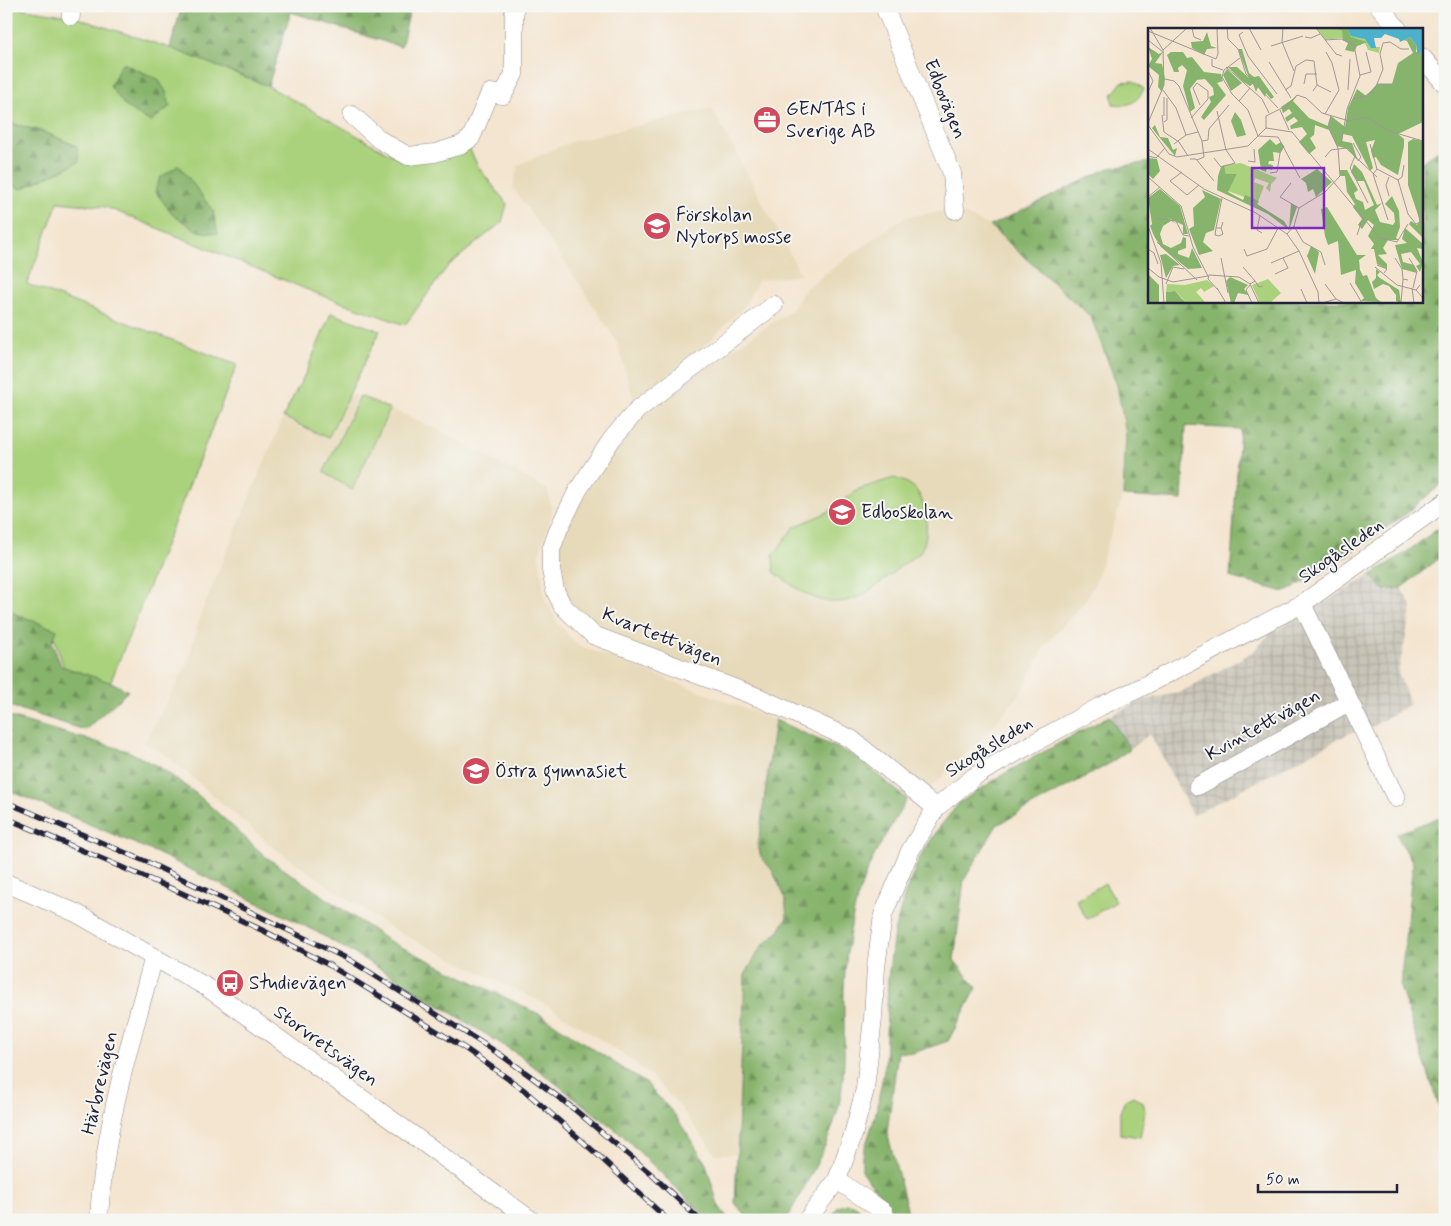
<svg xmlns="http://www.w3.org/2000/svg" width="1451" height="1226" font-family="Mynerve,sans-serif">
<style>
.built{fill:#e7daba}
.industrial{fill:url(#industrial-grid)}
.green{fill:#aad27c;stroke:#667a5c;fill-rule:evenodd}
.forest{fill:url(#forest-firs);stroke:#546b54}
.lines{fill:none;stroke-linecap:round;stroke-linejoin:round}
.street-casing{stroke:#8b8486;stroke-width:19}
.street{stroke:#fff;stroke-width:18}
.rail-casing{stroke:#22223b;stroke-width:5.5}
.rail{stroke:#f6f6f2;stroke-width:4;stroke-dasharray:11;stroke-linecap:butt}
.labels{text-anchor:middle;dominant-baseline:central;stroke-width:4;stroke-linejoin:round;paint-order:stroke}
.street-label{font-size:19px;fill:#22223b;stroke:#f6f6f2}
.poi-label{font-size:19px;fill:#22223b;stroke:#f6f6f2;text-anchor:start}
.inset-road{fill:none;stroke:#a09794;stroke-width:1}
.view{fill:#7b2cbf;fill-opacity:0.15;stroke:#7b2cbf;stroke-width:2.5}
.inset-edge{fill:none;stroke:#22223b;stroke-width:2.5}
</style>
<defs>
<pattern id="industrial-grid" width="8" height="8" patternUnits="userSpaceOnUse" patternTransform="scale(1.25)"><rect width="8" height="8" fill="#c8c4b8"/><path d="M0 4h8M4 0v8" fill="none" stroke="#aca89f"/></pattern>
<pattern id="forest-firs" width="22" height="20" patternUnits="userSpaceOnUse" patternTransform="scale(1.25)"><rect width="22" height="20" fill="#87b46c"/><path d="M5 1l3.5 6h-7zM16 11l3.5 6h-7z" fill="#6e925a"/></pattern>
</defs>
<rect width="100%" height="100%" fill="#f6f6f2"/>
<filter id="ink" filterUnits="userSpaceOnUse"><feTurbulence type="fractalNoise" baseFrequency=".02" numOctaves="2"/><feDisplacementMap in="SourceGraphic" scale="10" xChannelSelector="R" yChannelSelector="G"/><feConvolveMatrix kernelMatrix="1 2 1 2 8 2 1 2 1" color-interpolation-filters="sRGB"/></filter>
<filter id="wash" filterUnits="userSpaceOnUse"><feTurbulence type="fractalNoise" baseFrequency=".0096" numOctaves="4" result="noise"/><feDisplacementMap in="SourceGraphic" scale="20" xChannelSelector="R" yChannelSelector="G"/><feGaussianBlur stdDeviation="1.12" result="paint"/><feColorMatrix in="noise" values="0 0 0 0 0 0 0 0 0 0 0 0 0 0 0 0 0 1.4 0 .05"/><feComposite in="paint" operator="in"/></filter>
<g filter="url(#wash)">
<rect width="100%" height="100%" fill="#f4e5d0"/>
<g class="built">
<path d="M712,108L801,275L759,280L742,309L640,408L791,311L807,287L904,217L955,210L990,226L1091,317L1117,385L1126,434L1123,496L1096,580L1085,601L1046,644L1021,693L982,738L922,796L851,739L593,635L562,605L551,550L637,410L617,342L567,265L513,188L518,165L570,142Z"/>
<path d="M304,384L360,396L435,428L548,490L552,513L539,554L544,596L558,624L578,645L775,720L758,845L761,857L772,870L785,898L787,917L779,931L761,947L745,975L738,1154H715L681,1108L653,1078L630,1059L547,1005L392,929L274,848L166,755L144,743L187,665L202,611L296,387Z"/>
</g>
<path class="industrial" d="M1371,575L1384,590L1401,588L1412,607L1398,673L1410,704L1373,726L1348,734L1193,815L1150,734L1130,749L1109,716L1143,700L1179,693L1253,652L1270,634Z"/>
<g class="green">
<path d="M6,6L71,16L170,48L268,86L401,160L468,146L479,168L507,204L502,222L448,266L405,325L318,294L106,207L58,202L27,284L237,365L109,686L64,668L52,631L6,614V181L21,189L44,132L6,122ZM123,63L138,71L110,86ZM179,166L213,211L160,178Z"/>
<path d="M1134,81L1144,89C1135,104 1131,106 1113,104L1112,95L1122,82Z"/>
<path d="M331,313L380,331L328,438L283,417L306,372Z"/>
<path d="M360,396L390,409L352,490L324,472Z"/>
<path d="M894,478C899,480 907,482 912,486C927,497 932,538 919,553C916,557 908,560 904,564C885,578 864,601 838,602C813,603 793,586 774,572L773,555L794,527L828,512L859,489Z"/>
<path d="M1105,883L1116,902L1087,919L1076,900Z"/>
<path d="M1133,1096L1143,1102L1145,1111L1140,1137L1120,1134V1112L1125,1100Z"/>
</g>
<g class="forest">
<path d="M182,6H411L401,47L291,12L268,86L170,48Z"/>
<path d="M122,63L158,79L166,92L170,106L151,122L126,107L110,86Z"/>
<path d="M6,122L44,132L77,146L79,162L21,189L6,181Z"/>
<path d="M1445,145V481L1407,513L1320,574L1284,592L1230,577L1240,429L1186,426L1182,500L1123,496L1126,434L1117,385L1091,317L990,226L1109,168L1150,162V301H1422V162Z"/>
<path d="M179,165L213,211L218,234L198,231L174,216L155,191L160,178Z"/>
<path d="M1445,523V554L1401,588L1384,590L1371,575L1408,551Z"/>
<path d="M6,610L57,630L52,642L61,666L113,683L128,691L85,730L6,705Z"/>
<path d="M6,716L128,751L161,768L198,795L266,857L389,941L541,1015L647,1084L675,1115L706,1164L718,1205L729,1220H709L621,1134L519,1055L389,974L315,931L157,853L6,789Z"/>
<path d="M1109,716L1130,749L1107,765L997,825L964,880L954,960L977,988L948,1041L913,1053L898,1052L887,1132L910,1220H896L890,1207L862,1172V1156L875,1117L885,1065L888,979L894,932L905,894L919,859L938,829L959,803L1007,772Z"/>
<path d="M775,720L857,757L907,799C891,827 871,856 861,887C850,919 846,954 844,988C843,1030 848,1072 837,1113C826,1151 805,1186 786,1220H749L735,1203L745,975L761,947L779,931L787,917L785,897L772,870L761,857L758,845Z"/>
<path d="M1445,815V1125L1400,987L1413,863L1396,834Z"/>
<path d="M847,1204L855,1205L869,1220H829L838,1207Z"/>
</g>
</g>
<g filter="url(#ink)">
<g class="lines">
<defs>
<g id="street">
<path d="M70,6L71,16"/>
<path d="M884,6L952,173L955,210"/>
<path d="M1379,6L1398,29"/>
<path d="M1422,57L1445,84"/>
<path d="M352,115L380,140L408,156L435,153L461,145L471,138L490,93L503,95L514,74V6"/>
<path d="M774,305L637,410L612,439L578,490L559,528L551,550V570L555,590L562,605L593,635L760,698L851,739L936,808"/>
<path d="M1302,604L1396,798"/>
<path d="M1198,786L1349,702"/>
<path d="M6,883L76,913L208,988L531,1220"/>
<path d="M837,1180L884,1212L886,1220"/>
<path d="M99,1220C103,1130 130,1043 154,957"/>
<path d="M807,1220L837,1180L853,1135L865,1089L873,1018L876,967L883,915L910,851L936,808L975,776L1019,751L1101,706L1136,690L1302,604L1445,502"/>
</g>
</defs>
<use href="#street" class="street-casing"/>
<use href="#street" class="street"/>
<defs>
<g id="rail">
<path d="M6,802L147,862L350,960L501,1055L533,1078L574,1109L651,1174L700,1220"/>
<path d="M6,818L175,890L264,931L329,965L466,1049L524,1090L599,1156L668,1220"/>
</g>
</defs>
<use href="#rail" class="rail-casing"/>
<use href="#rail" class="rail"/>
</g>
</g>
<defs>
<symbol id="office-disc" viewBox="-11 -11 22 22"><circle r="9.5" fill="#d1495b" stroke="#f6f6f2"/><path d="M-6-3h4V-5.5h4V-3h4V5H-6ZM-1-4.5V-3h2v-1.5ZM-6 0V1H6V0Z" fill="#fff"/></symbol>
<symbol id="school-disc" viewBox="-11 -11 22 22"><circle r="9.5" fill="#d1495b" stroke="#f6f6f2"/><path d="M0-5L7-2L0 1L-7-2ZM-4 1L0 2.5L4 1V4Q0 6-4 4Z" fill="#fff"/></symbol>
<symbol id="bus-disc" viewBox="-11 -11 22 22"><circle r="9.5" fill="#d1495b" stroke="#f6f6f2"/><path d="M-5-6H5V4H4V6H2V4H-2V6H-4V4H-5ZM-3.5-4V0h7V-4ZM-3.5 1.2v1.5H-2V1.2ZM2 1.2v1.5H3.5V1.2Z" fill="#fff"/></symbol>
</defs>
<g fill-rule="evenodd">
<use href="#office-disc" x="751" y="104" width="32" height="32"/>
<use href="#school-disc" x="641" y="210" width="32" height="32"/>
<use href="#school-disc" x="826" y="496" width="32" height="32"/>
<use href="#school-disc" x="460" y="755" width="32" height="32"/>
<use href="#bus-disc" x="214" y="967" width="32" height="32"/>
</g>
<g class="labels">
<g class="street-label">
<text transform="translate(945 99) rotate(68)">Edbovägen</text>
<text transform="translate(1341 551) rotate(-35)">Skogåsleden</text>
<text transform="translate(662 637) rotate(22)">Kvartettvägen</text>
<text transform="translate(1263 725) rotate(-29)">Kvintettvägen</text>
<text transform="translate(989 747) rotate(-32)">Skogåsleden</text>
<text transform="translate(326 1046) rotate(36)">Storvretsvägen</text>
<text transform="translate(100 1083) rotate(-77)">Härbrevägen</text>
</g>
<g class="poi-label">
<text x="786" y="109">GENTAS i<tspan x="786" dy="22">Sverige AB</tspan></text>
<text x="676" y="215">Förskolan<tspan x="676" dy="22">Nytorps mosse</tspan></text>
<text x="861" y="512">Edboskolan</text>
<text x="495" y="771">Östra gymnasiet</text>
<text x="249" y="983">Studievägen</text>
</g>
</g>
<g transform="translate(1148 28)">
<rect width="275" height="275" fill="#f4e5d0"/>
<path d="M169,0H222L220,5L228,19H232L231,25L220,22L217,15L209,18L193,10L177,12ZM93,135L129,150L123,156L122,164L118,160L121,155L107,150L106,154L116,158L110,174L80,163L89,146H78L76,137ZM120,251L133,265L122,275H112L104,257ZM59,252L66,258L56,264L53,260L48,264L58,275H39L27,263L18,264L19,256L37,257Z" fill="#aad27c"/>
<path d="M176,0H199L203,9L219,14L209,18L206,24L197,22L200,15L195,12L194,2ZM59,4L63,18L69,20L59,21L56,27L44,20L43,14L55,13ZM262,9L269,18L268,24L275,23V94L250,106L256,111V118L250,147L233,137L228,129L225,130L223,123L227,112L218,114L225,140L222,143L204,108L195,106L194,113L204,115L210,133L200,121L189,118L181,102L167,97L166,107L162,110L168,120L161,126L151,114L159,106L154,99L143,101L142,98L150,93L146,89L139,94L137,90L144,85L141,81L135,85L133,79L149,68L145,73L161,90L180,98L183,88L197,99L200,80L209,61L218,68L229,56H244L250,35L265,25L259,13L255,12ZM0,19L11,26L15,24L7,35L14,36L17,51L14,64L10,59L11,47L0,38L4,31ZM90,21H94L101,45L106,49L111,48L126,69L123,71L118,65L117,69L110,59L108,64L105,56L102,58L94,53L80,39H89L101,50ZM23,24H35L39,30L44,29L56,44L73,46L75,53L69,55L78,67L56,92L53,89L63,74L61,69L66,67L65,60L57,51L49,52L42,61L47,80L42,84L35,58L39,42L34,37L30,40L31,44H26L19,27ZM79,41L94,55L83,63L75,47ZM87,84L93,92L98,107L89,109L83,93ZM7,97L12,109L20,110L25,122L29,120L27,128L7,104L4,100ZM122,111L128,117L133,114L136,118L132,125L125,124L126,133H121L120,136L125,137L124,142L119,140L118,144L113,142L110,122ZM265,111L275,113V210L261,196L263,193L269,197L272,193L260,157V114ZM0,130L9,131L12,143L5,151L0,146ZM206,136L214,144L229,177L234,175L227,182L232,194L245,197L247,194L246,185L237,176L244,168L251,183L252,199L248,210L251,212H240L235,220L239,226L230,227L239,236V241L229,236L226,221H223L226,216L220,208L226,197L220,192L214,201L210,197L214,191L205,179L207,176L199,164L197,148H192V142H199L210,162L206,165L208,171L215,174L217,182L226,177L216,153H209L203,144ZM76,137L78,146H89L80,164L95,172L97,167L107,171L111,174L109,176L136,193L141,201L143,175L149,179L141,202L120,186L69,162L70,148L73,139ZM169,141L184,154L168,169L165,161L160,164L158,155L153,151ZM12,161L32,178L40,206H35V197L20,190L29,196L23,193L15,198L12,206L15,216L23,220L33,215L35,209L38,210V220L30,223V226L41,230L44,220L54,240L40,241L13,219L6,208L2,198L4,196L0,170ZM54,162L73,171L66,202L58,205L55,214L65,223L51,227L41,201L46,198L45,180L57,169ZM179,179L209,227H218L211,232L212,242L215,248L219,247L228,270L233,274L213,273L216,270L207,255L208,242L193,247L190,213L180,217L177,208L173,181ZM257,200L275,216V221L269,220L275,234L272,244L268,238L272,236L263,224L253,226L255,234L266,237L269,245L254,241L247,217L259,215L254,211ZM163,218L171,224L167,246L159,228ZM18,226L32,237L25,238L18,250L12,227ZM228,241L232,244L229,247L232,250L251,262L253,275L248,273V267L241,258L235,256L226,261L224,254L228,250ZM0,246L11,257V275H0ZM82,249L100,257L96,261L101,267L90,265L86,275H83L78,253ZM27,263L34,271L39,275H18V264Z" fill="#87b46c"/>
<path d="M199,0H275V23L269,26V18L262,9L252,14L251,11L237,6L233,10H226L228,20H223L217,11L203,8Z" fill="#4db1cc"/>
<path class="inset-road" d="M2,0L15,22M44,0L46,9L53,12M79,0L80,11L90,21L98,46L130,80M101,0L113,22M135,0L134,14L146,43M168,0L188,26L194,28M0,3L68,31L70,26L69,0M95,4L91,7L100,28L129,66M157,9L163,10L172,6M0,12L15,24M177,12L193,11L206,17L212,48L199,81L193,117M123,18L155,8M15,22L39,0M92,30L76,42L74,49L84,66L100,82L110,108M64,31V38L75,42M121,34L143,70M78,39L114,71L121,85M0,43L5,53L0,64M212,47L223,44L218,24M17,51L26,53L31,58L54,113L56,129L49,132M156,56L158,46H169M229,56H245M15,62L28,80L38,107M137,62L143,58L148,38L158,32L166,33L169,57M200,62L202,31M165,63L169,57L183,64M206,71L217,68L227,61L235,41L232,26L235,15L242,14L253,21H261M91,73L102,60M132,82L141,102M177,86L191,62L184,35L178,24M14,87L16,104L31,114L40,128M16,88V69M43,90L60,71V63L49,55L45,60L52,77M16,94L19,92V70M0,95L16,57L15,22M0,97L21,126L29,129L100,118L118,100M118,100L144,104L232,210L249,214L260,196M118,100V88L140,77L149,67L158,70L174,85L201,93L218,89L241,103L275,113M110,108L130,109L152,150M54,113L60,112L61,101L81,77M205,115L213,129L210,133M26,116L38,107L50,104M222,116L229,141L225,146M0,121L56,161L108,185L139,206L151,223L170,264L171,275M0,128L8,130L17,120M207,128L202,140L220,175M177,129L183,122L198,120L229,149M66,130L73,139L87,135L78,122L69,83M42,131H48L66,153M100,133L107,134L106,121M229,141L250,152L254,149L256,137M34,144L22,153L39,167L51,157M122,145L129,144L132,125L136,118M225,146L240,192M0,149L33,178L45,219L60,248M241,149L238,157L241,168M250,152L260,186L268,196L272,194L270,182M143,155L132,169L151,180M0,169L12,159M74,170L68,200H73L75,194M112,187L109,202L114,205M9,190L28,193L35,207L41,208M0,198L13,235L16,275M146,198L155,214L173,224L177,237M68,200L67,207L71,208L75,206L73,200M139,206L146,198L151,180L177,164L192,148L190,120L180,98L183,88M209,207L214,192M9,214L49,252M0,221L6,225L10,236M96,221L99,228L119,221L130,200M73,230L80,265M247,230L254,241L255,251L260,252M261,230L269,243L265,260M123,235L151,223M229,237L239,241L236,245M95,239L107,253M227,239L249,257L268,262M0,240L11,249L25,254L60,248M127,246L140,240L135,230M202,255L214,275M18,256L25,239L36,241M102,256L107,253L111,259L115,258M177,256L188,271M102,257L98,262L104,275M272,257L268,262L275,270M69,260L78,275M264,260L266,275M153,261L159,275M70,262L60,251L61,247L91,249L102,256L111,275M174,275L188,271L196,275M253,275L255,251"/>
<path class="view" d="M104,140H176V200H104Z"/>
<rect width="275" height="275" class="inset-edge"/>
</g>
<rect width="1451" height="1226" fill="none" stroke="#f6f6f2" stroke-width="25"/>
<path d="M1258 1184v8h139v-8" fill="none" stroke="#22223b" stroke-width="2.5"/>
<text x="1266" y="1184" font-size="15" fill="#22223b" stroke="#f6f6f2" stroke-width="4" paint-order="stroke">50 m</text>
</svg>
